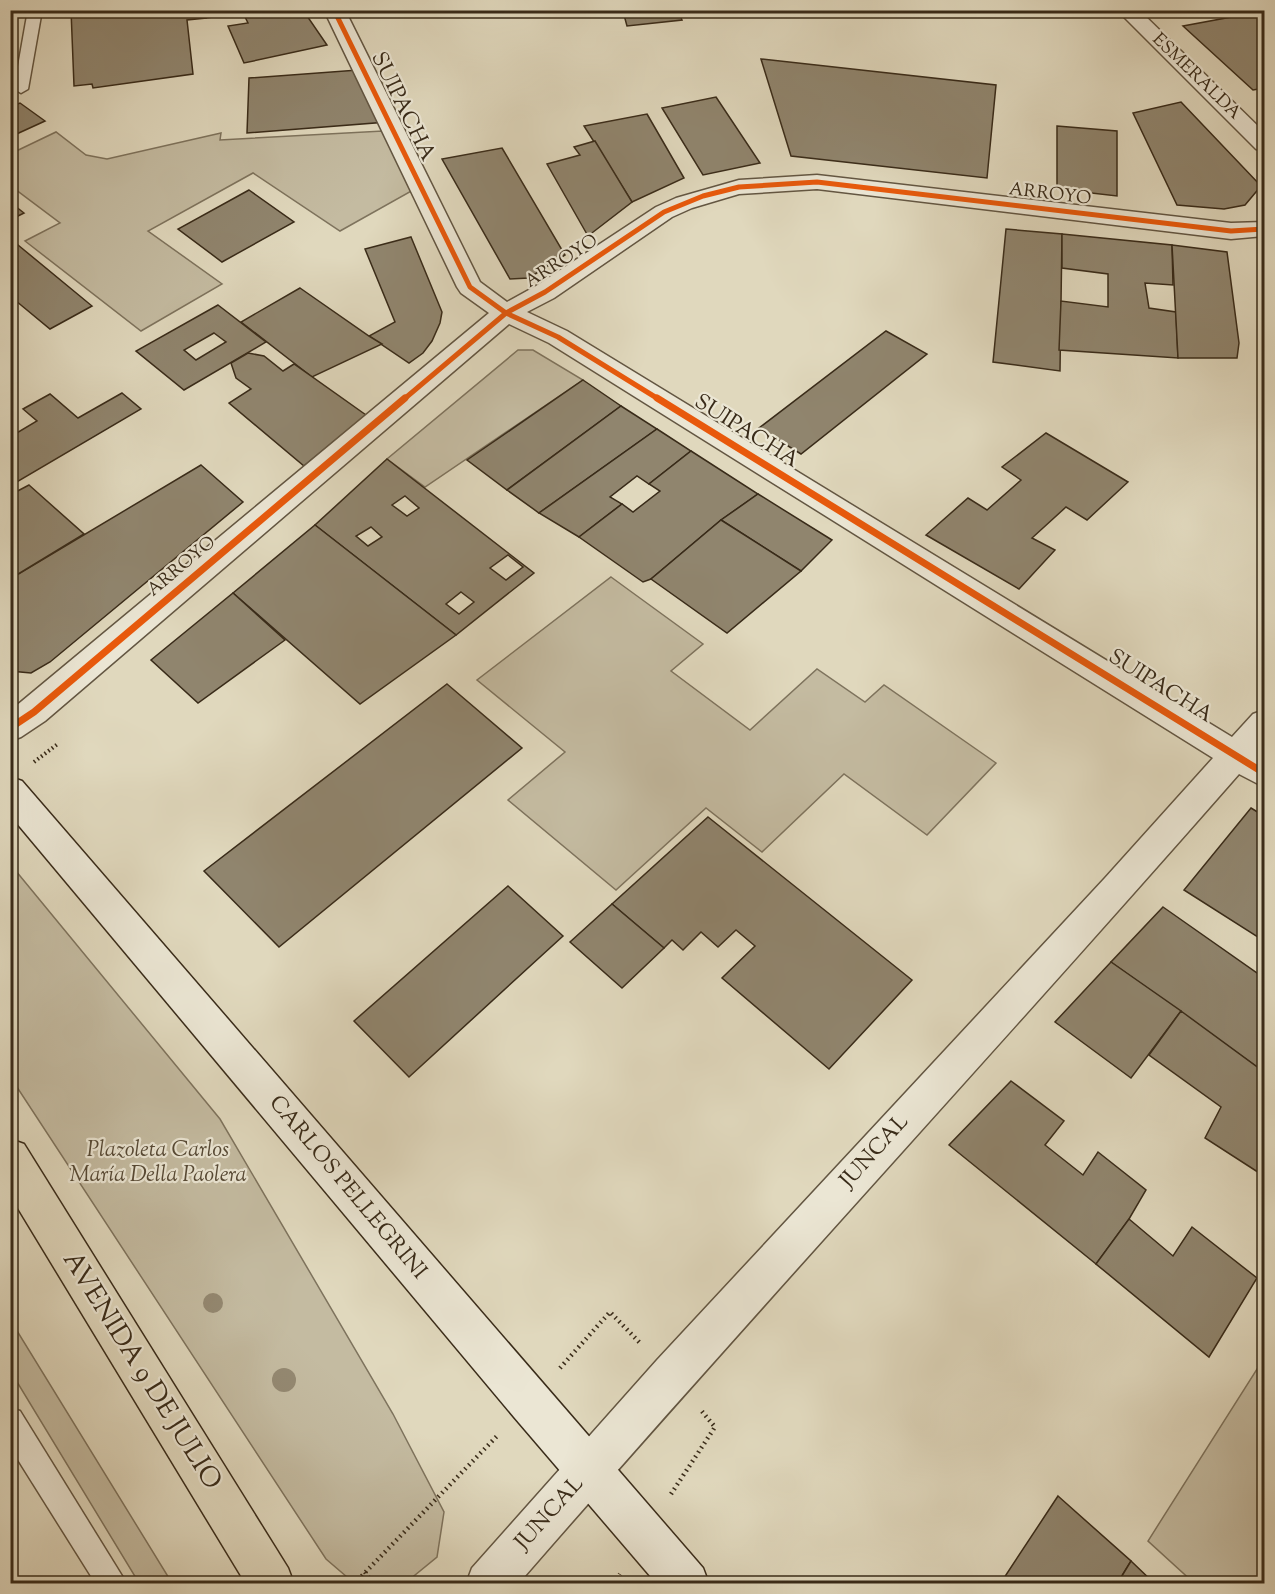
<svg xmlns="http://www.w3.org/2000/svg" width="1275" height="1594" font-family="'Sorts Mill Goudy',serif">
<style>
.green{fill:#c4bba1;stroke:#7e735d;stroke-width:1.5}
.building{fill:#90856e;stroke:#392b19;stroke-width:1.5;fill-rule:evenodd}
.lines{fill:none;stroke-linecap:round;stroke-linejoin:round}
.lane-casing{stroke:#635642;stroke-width:3}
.street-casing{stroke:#635642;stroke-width:3}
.secondary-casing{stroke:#392b19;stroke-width:3}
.highway-casing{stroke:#392b19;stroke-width:3}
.path-far1{stroke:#392b19;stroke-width:4;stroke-dasharray:1.5 3;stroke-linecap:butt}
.path{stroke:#392b19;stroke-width:4.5;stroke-dasharray:1.5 4;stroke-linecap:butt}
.lane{fill:#ebe6d4;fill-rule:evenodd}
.street{fill:#ebe6d4;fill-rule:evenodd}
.secondary{fill:#ebe6d4;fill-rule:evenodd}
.highway{fill:#e0d8bd;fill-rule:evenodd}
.cycleway-far1-casing{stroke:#ebe6d4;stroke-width:8}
.cycleway-casing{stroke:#ebe6d4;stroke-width:10}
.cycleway-far1{stroke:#e8590c;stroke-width:5}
.cycleway{stroke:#e8590c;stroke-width:7}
.tree{fill:#948972}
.labels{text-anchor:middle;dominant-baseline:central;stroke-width:4.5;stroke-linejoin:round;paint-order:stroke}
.far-street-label{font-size:18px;fill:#392b19;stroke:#ebe6d4}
.street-label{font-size:22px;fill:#392b19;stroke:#ebe6d4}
.park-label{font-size:22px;font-style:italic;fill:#554834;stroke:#ebe6d4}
.near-street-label{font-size:27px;fill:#392b19;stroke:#ebe6d4}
</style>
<rect width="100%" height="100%" fill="#e0d8bd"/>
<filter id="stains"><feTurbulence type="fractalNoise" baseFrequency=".00333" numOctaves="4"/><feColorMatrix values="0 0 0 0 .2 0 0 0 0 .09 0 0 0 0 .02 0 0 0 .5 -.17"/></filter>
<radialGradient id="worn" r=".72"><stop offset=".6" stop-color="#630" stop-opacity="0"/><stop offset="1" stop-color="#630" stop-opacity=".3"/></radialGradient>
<g class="green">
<path d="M383,131L415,189L340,231L253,173L148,231L222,284L141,331L25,241L60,223L11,186L10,154L56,132L86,155L107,159L221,133L220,140Z"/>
<path d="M518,350H533L583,380L425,487L387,459Z"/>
<path d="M611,577L703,644L671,671L750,730L817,669L865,702L884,685L996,763L927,835L844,774L762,852L706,808L616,890L508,800L565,752L477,680Z"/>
<path d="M11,865L220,1119L393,1414L444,1512L437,1557L404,1584L354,1583L326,1559L11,1078Z"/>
<path d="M10,1321H11L172,1583H139L11,1372Z"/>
<path d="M1264,1358V1567L1254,1583H1194L1148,1541Z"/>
</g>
<g class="building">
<path d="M71,10H205L206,18L187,20L193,74L93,88L92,84L74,86Z"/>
<path d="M205,10H303L327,45L244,63L228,26L248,23L243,13L206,18Z"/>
<path d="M601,10H678L682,20L627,26L624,15Z"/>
<path d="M1264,11V88L1253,90L1183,26Z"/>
<path d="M761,59L996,85L987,178L791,156Z"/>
<path d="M358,70L387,122L247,133L249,78Z"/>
<path d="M716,97L760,163L703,175L662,108Z"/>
<path d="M1181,102L1261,186L1245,205L1224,209L1177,205L1133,113Z"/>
<path d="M20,103L45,121L10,137V107Z"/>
<path d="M647,114L684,178L632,202L584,126Z"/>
<path d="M1057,126L1117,131V196L1057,189Z"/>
<path d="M595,141L632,202L588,236L547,164L580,155L574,147Z"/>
<path d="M502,148L565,255L529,278L510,279L442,159Z"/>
<path d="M249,190L294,222L222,262L178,229Z"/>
<path d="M10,202L24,213L10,220Z"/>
<path d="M1006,229L1062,234L1060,371L993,362Z"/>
<path d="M1062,234L1172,245L1173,285L1145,283L1149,308L1176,312L1178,358L1059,350L1061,301L1108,307V274L1062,268Z"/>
<path d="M411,237L442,312L440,323L432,341L423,353L409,363L369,336L395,322L365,249Z"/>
<path d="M18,245L92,306L50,329L10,296V249Z"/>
<path d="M1172,245L1227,252L1239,343L1237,358H1178Z"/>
<path d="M300,288L369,336L382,344L312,377L241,322Z"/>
<path d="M218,305L266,342L184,390L136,351ZM214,333L226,342L196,360L184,350Z"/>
<path d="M886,331L927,354L801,454L759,428Z"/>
<path d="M248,353L264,356L283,371L294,364L366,415L304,466L229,403L251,389L236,378L231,363Z"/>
<path d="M583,380L621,406L507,490L467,460Z"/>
<path d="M122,393L141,409L10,486V437L37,421L23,409L50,394L78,418Z"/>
<path d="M621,406L657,429L539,513L507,490Z"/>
<path d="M657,429L691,451L649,484L637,476L610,497L622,504L579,537L539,513Z"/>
<path d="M1046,433L1128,482L1087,520L1066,507L1032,538L1055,550L1019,589L926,535L968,498L987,510L1021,480L1002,467Z"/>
<path d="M691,451L758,494L721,520L651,579L643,582L579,537L622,504L633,512L660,491L649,484Z"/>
<path d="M387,459L534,573L456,635L315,525ZM405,496L419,508L407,516L392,505ZM371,527L382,537L368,546L356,536ZM508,555L523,567L506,580L490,568ZM461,592L474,602L459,614L446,604Z"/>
<path d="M201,465L243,502L50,662L31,673L10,671V579Z"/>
<path d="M29,485L84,534L10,579V495Z"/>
<path d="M758,494L832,540L801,571L721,520Z"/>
<path d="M721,520L801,571L727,633L651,579Z"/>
<path d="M315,525L456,635L360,704L233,593Z"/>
<path d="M233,593L285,640L198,703L151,660Z"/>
<path d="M447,684L522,748L279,947L204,871Z"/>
<path d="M1251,808L1264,816V941L1184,890Z"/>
<path d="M708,817L912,980L829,1069L722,978L755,946L736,930L718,947L701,932L683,950L672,940L664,948L612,904Z"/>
<path d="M508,886L563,936L409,1077L354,1021Z"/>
<path d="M612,904L664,948L622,988L570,942Z"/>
<path d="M1163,907L1264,978V1072L1111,962Z"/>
<path d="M1111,962L1181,1011L1131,1078L1055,1022Z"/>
<path d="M1181,1011L1264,1072V1176L1205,1138L1221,1107L1149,1055Z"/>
<path d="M1011,1081L1064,1121L1045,1145L1083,1175L1098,1152L1146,1190L1129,1219L1096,1264L949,1145Z"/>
<path d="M1129,1219L1173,1256L1192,1227L1257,1278L1209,1357L1096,1264Z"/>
<path d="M1058,1496L1131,1561L1117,1584H1000Z"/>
<path d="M1131,1561L1155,1584H1117Z"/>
</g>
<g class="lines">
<defs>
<g id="lane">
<path d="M28,10H42L28,89L21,93L14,89Z"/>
<path d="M10,1408L20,1411L127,1584H96L10,1447Z"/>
</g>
<g id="street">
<path d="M324,10H345L480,282L507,302L536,286L656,207L676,198L739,180L817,175L1231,223L1264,222V236L1231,239L817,189L739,194L692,208L672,217L554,298L527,312L567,331L1232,737L1253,714L1264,710V745L1258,752L1264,757V787L1239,774C1001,1046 755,1311 518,1584H466L472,1568L657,1360L1105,878L1213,758L549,343L509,324L45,721L21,737L10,741V711L489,313L461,293L457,287Z"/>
<path d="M1117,10H1139L1264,132V151L1256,149Z"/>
</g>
<path id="secondary" d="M10,777L22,781L703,1568L709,1584H657L514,1417L10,815Z"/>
<path id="highway" d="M10,1139L24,1144L288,1568L294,1584H246L10,1195Z"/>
</defs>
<use href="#lane" class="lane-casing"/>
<use href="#street" class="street-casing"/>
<use href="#secondary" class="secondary-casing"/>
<use href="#highway" class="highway-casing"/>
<path class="path-far1" d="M34,762L59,743"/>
<g class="path">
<path d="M560,1368L610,1312L641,1344"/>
<path d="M671,1494L715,1427L700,1409"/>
<path d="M365,1572L373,1584"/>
<path d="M354,1584L498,1435"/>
<path d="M614,1584L620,1574"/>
</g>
<use href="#lane" class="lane"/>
<use href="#street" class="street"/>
<use href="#secondary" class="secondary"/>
<use href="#highway" class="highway"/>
<defs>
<g id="cycleway-far1">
<path d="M334,10L470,287L506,313L558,337L660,400"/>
<path d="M403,400L506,313L545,292L664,212L703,196L739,187L817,182L1231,231L1264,229"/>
</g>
<g id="cycleway">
<path d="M657,398L1264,773"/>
<path d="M10,728L34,712L405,398"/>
</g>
</defs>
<use href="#cycleway-far1" class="cycleway-far1-casing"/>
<use href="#cycleway" class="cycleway-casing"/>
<use href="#cycleway-far1" class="cycleway-far1"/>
<use href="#cycleway" class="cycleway"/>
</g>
<g class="tree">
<circle cx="213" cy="1303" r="10"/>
<circle cx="284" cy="1380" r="12"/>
</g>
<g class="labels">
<g class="far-street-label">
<text transform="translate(1196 77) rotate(44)">ESMERALDA</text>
<text transform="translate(1050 195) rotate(7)">ARROYO</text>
<text transform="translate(562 262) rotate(-33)">ARROYO</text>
<text transform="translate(182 567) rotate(-40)">ARROYO</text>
</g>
<g class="street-label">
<text transform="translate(402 107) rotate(64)">SUIPACHA</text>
<text transform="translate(746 432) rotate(32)">SUIPACHA</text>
<text transform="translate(1160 687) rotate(32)">SUIPACHA</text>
<text transform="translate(875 1152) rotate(-48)">JUNCAL</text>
<text transform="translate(347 1188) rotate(50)">CARLOS PELLEGRINI</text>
<text transform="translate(550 1514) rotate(-48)">JUNCAL</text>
</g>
<g class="park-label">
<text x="158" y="1151">Plazoleta Carlos<tspan x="158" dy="25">María Della Paolera</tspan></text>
</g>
<g class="near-street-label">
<text transform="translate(141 1371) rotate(58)">AVENIDA 9 DE JULIO</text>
</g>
</g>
<rect width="1275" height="1594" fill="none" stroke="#e0d8bd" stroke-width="36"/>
<rect x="12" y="12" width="1251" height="1570" fill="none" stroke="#392b19" stroke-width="3"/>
<rect x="18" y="18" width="1239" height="1558" fill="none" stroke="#392b19" stroke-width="1.5"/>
<rect width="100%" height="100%" filter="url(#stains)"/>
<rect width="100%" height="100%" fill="url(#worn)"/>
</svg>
